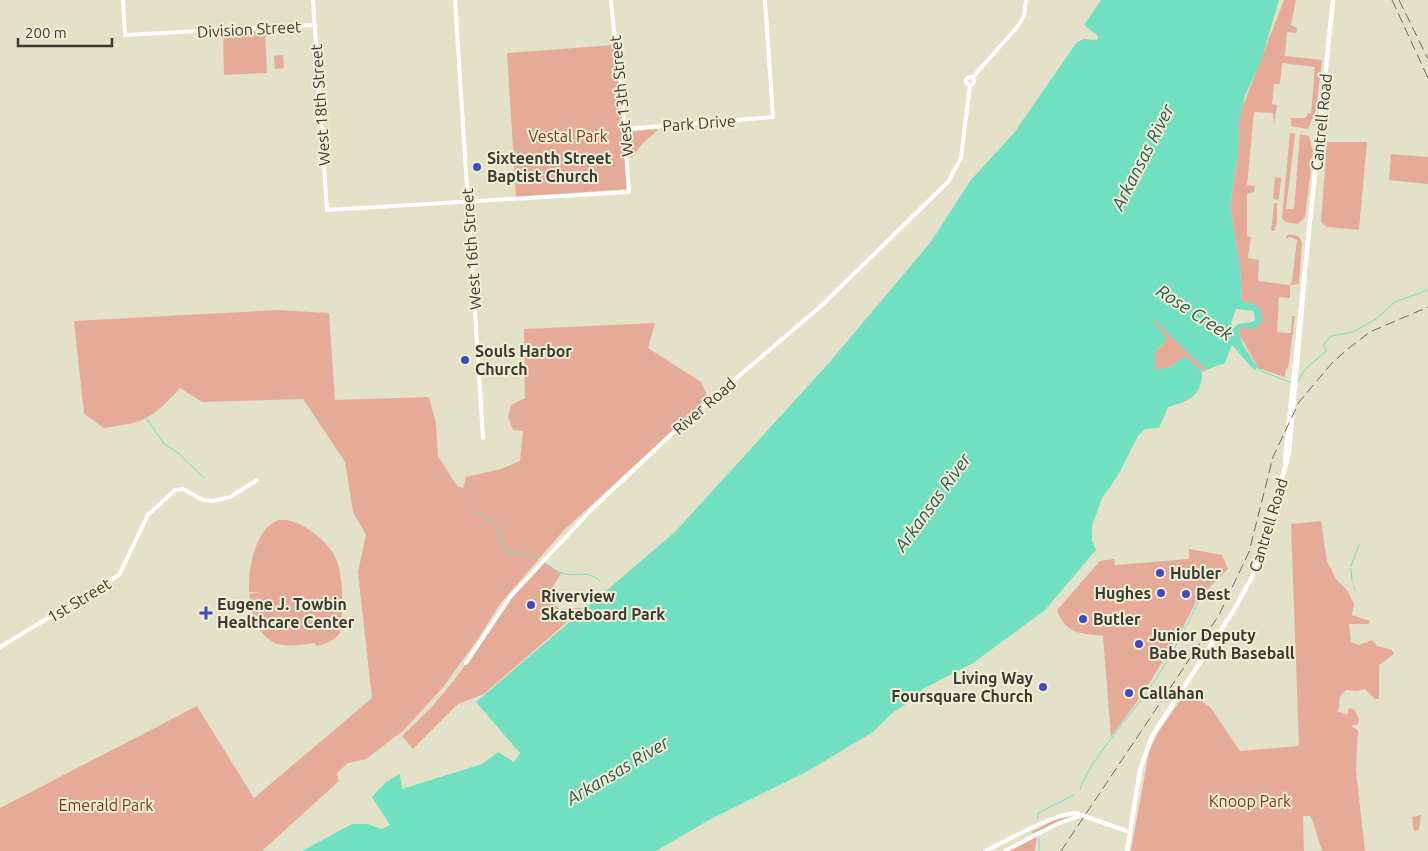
<svg xmlns="http://www.w3.org/2000/svg" width="1428" height="851" font-family="Ubuntu,sans-serif">
<style>
.green{fill:#e5ab98}
.water{fill:#71e0c0;fill-rule:evenodd}
.lines{fill:none;stroke-linecap:round;stroke-linejoin:round}
.stream{stroke:#71e0c0;stroke-width:1}
.tertiary{stroke:#fff;stroke-width:4}
.primary{stroke:#fff;stroke-width:4.5}
.rail{stroke:#6a695b;stroke-width:1;stroke-dasharray:10 5;stroke-linecap:butt}
.poi-dot{fill:#3e4abe;stroke:#f0efd6;stroke-width:2}
.labels{text-anchor:middle;dominant-baseline:central;stroke-width:4;stroke-linejoin:round;paint-order:stroke}
.street-label{font-size:16px;fill:#3b3a30;stroke:#f0efd6}
.park-label{font-size:16px;fill:#813419;stroke:#f0efd6}
.poi-label{font-size:16px;font-weight:bold;fill:#3b3a30;stroke:#f0efd6;text-anchor:start}
.water-label{font-size:18px;font-style:italic;fill:#28584a;stroke:#f0efd6}
</style>
<rect width="100%" height="100%" fill="#e3e2c9"/>
<g class="green">
<path d="M1284,0H1296L1291,25L1297,28L1296,33L1287,32L1285,56L1322,60L1316,110L1308,129L1291,126V118H1306L1308,113L1311,114L1315,67L1282,63L1280,84H1274L1272,104L1277,105L1274,124L1273,113L1254,112L1247,185L1255,186L1254,192L1247,194V236L1251,237L1248,258L1259,260L1258,281L1290,285L1292,281L1297,240L1290,237L1286,239V236L1289,234L1298,236L1302,242L1299,284L1290,285V298L1279,297L1277,332L1291,333L1292,316H1295L1288,369L1286,368L1285,377L1258,368L1239,334L1241,326L1247,328L1262,322L1251,303L1242,302L1240,268L1230,206L1238,153L1239,121L1242,108Z"/>
<path d="M265,31L267,73L224,75L223,33Z"/>
<path d="M614,45L618,61L627,189L516,197L507,53Z"/>
<path d="M283,55L284,68L275,69L274,56Z"/>
<path d="M657,129V131L642,144L632,157H629L628,132Z"/>
<path d="M1290,133L1295,134L1286,209H1294L1300,134L1309,136L1313,151L1305,217L1298,224L1285,222L1282,218Z"/>
<path d="M1327,142H1367L1359,230L1327,227L1321,222Z"/>
<path d="M1391,154L1428,157V184L1389,180Z"/>
<path d="M1275,177L1281,178L1279,199L1276,200L1273,198Z"/>
<path d="M1274,203H1277V223L1274,231H1271Z"/>
<path d="M278,310L329,313L335,400L429,397L436,424L438,456L457,486L463,488L466,477L501,469L520,461L523,431L513,430L508,417L511,405L525,398L524,329L655,323L648,348L701,382L708,398L564,530L500,604L480,636L444,686L404,730L366,759L348,763L337,773L339,781L262,851H0V808L197,706L254,798L372,698L358,572L366,535L353,512L345,462L303,399L202,402L180,388C150,420 147,422 104,428L84,414L74,321Z"/>
<path d="M1147,313L1156,320L1206,370L1202,372L1185,356L1170,367L1155,370V352L1163,344Z"/>
<path d="M278,520C300,517 333,544 338,564C344,585 343,612 340,633C335,641 323,645 316,646L315,643C278,648 275,648 252,622L254,621L249,594L260,592H249C248,567 255,530 278,520Z"/>
<path d="M1321,521L1327,561L1336,579L1347,590L1354,604L1352,615L1370,621L1368,624H1349L1351,642L1359,645L1372,640L1377,646L1392,650L1394,654L1379,665V699H1375L1365,689L1357,691L1346,690L1340,696L1339,709L1337,711L1347,715L1349,708L1354,709L1359,719L1358,724L1351,726L1358,730L1356,770L1365,851H1322L1312,819L1310,816H1303L1304,851H1131L1149,752L1159,731L1187,691L1211,708L1240,751L1299,746L1291,524Z"/>
<path d="M1189,549L1222,555L1228,569L1197,600L1180,633L1142,695L1111,737L1103,636C1081,633 1066,635 1057,610L1100,561L1114,559L1115,565L1189,559Z"/>
<path d="M544,562L561,574C551,589 545,594 559,609L583,608L484,694L458,704L413,749L402,736L430,709L451,684L479,647L508,602Z"/>
<path d="M1421,815L1419,829L1414,832L1412,817Z"/>
<path d="M1074,816L1033,833L1031,832L1057,819Z"/>
<path d="M1037,836L1035,851H1009Z"/>
</g>
<path class="water" d="M1101,0H1279L1261,61L1245,96L1239,121L1238,153L1230,206L1240,267L1242,302L1251,303L1260,308L1262,322L1255,329L1241,327L1239,334L1243,345L1257,367L1255,371L1232,345L1225,363L1206,370L1149,315L1167,339L1155,352V370L1170,367L1185,356L1202,372C1202,397 1188,401 1168,407L1159,428L1145,429L1138,436L1117,477L1102,498L1092,526V541L1096,550L1045,610L973,663L923,689L916,697L891,714L873,732L808,771L709,820L656,851H302L352,824H368L381,829L390,825L372,797L386,782L400,774L402,789L482,764L498,752L514,762L520,753L476,702L675,532L828,364L930,243L971,180L1014,133L1077,42L1084,39L1097,40L1098,36L1084,25ZM1236,309L1254,311L1255,320L1252,322L1238,324L1234,328L1231,323Z"/>
<g class="lines">
<g class="stream">
<path d="M1256,366L1261,371L1292,383"/>
<path d="M1296,382L1298,381C1303,368 1316,361 1326,351L1324,344L1331,336L1353,332L1376,319L1395,302L1428,290"/>
<path d="M145,416L164,444L178,453L203,477"/>
<path d="M473,511C488,520 503,525 500,545C511,558 526,551 538,559"/>
<path d="M546,564C552,568 558,572 565,574C578,577 587,569 600,581"/>
<path d="M1351,566L1359,545"/>
<path d="M1351,569L1352,580"/>
<path d="M1354,586L1355,591"/>
<path d="M1080,790C1085,766 1135,710 1151,686C1173,654 1190,619 1207,585C1211,569 1206,564 1193,554"/>
<path d="M1038,819V813L1074,795"/>
<path d="M1039,851V838"/>
</g>
<g class="tertiary">
<path d="M123,0L125,35L314,25"/>
<path d="M313,0L327,210L629,192L619,59L614,31L611,0"/>
<path d="M455,0L483,438"/>
<circle cx="970" cy="81" r="4"/>
<path d="M972,78L1018,26L1024,16L1026,0"/>
<path d="M625,129L773,117L765,0"/>
<path d="M0,647L119,575L148,515L175,490L183,489L203,500L213,501L230,497L257,480"/>
<path d="M466,663L511,596L591,510L679,427L821,306L948,182L961,158L970,85"/>
<path d="M985,851C1009,840 1050,815 1075,813L1130,832"/>
<path d="M1005,851L1057,824L1079,816"/>
</g>
<g class="primary">
<path d="M1285,461L1333,0"/>
<path d="M1127,851L1140,770L1152,736L1232,613L1251,579L1261,554L1289,453L1305,273"/>
</g>
<g class="rail">
<path d="M1392,0L1428,78"/>
<path d="M1399,0L1428,59"/>
<path d="M1061,851L1219,615L1249,552L1273,457L1299,402L1332,363L1349,348L1370,332L1428,307"/>
</g>
</g>
<g class="poi-dot">
<circle cx="477" cy="167" r="5"/>
<circle cx="465" cy="360" r="5"/>
<circle cx="1160" cy="573" r="5"/>
<circle cx="1161" cy="593" r="5"/>
<circle cx="1186" cy="594" r="5"/>
<circle cx="531" cy="605" r="5"/>
<path d="M203.5 605.5h5v5h5v5h-5v5h-5v-5h-5v-5h5z"/>
<circle cx="1083" cy="619" r="5"/>
<circle cx="1139" cy="644" r="5"/>
<circle cx="1043" cy="687" r="5"/>
<circle cx="1129" cy="693" r="5"/>
</g>
<g class="labels">
<g class="street-label">
<text transform="translate(249 29) rotate(-3)">Division Street</text>
<text transform="translate(621 96) rotate(-96)">West 13th Street</text>
<text transform="translate(320 105) rotate(-94)">West 18th Street</text>
<text transform="translate(1321 122) rotate(-84)">Cantrell Road</text>
<text transform="translate(699 123) rotate(-4)">Park Drive</text>
<text transform="translate(471 249) rotate(-94)">West 16th Street</text>
<text transform="translate(704 406) rotate(-41)">River Road</text>
<text transform="translate(1268 525) rotate(-73)">Cantrell Road</text>
<text transform="translate(79 600) rotate(-31)">1st Street</text>
</g>
<g class="park-label">
<text x="568" y="136">Vestal Park</text>
<text x="1250" y="801">Knoop Park</text>
<text x="106" y="805">Emerald Park</text>
</g>
<g class="poi-label">
<text x="487" y="158">Sixteenth Street<tspan x="487" dy="18">Baptist Church</tspan></text>
<text x="475" y="351">Souls Harbor<tspan x="475" dy="18">Church</tspan></text>
<text x="1170" y="573">Hubler</text>
<text x="1151" y="593" text-anchor="end">Hughes</text>
<text x="1196" y="594">Best</text>
<text x="541" y="596">Riverview<tspan x="541" dy="18">Skateboard Park</tspan></text>
<text x="217" y="604">Eugene J. Towbin<tspan x="217" dy="18">Healthcare Center</tspan></text>
<text x="1093" y="619">Butler</text>
<text x="1149" y="635">Junior Deputy<tspan x="1149" dy="18">Babe Ruth Baseball</tspan></text>
<text x="1033" y="678" text-anchor="end">Living Way<tspan x="1033" dy="18">Foursquare Church</tspan></text>
<text x="1139" y="693">Callahan</text>
</g>
<g class="water-label">
<text transform="translate(1142 157) rotate(-63)">Arkansas River</text>
<text transform="translate(1195 312) rotate(33)">Rose Creek</text>
<text transform="translate(932 502) rotate(-54)">Arkansas River</text>
<text transform="translate(617 770) rotate(-31)">Arkansas River</text>
</g>
</g>
<path d="M18 38v8h94v-8" fill="none" stroke="#3b3a30" stroke-width="2.5"/>
<text x="25" y="38" font-size="15" fill="#3b3a30" stroke="#f0efd6" stroke-width="4" paint-order="stroke">200 m</text>
</svg>
